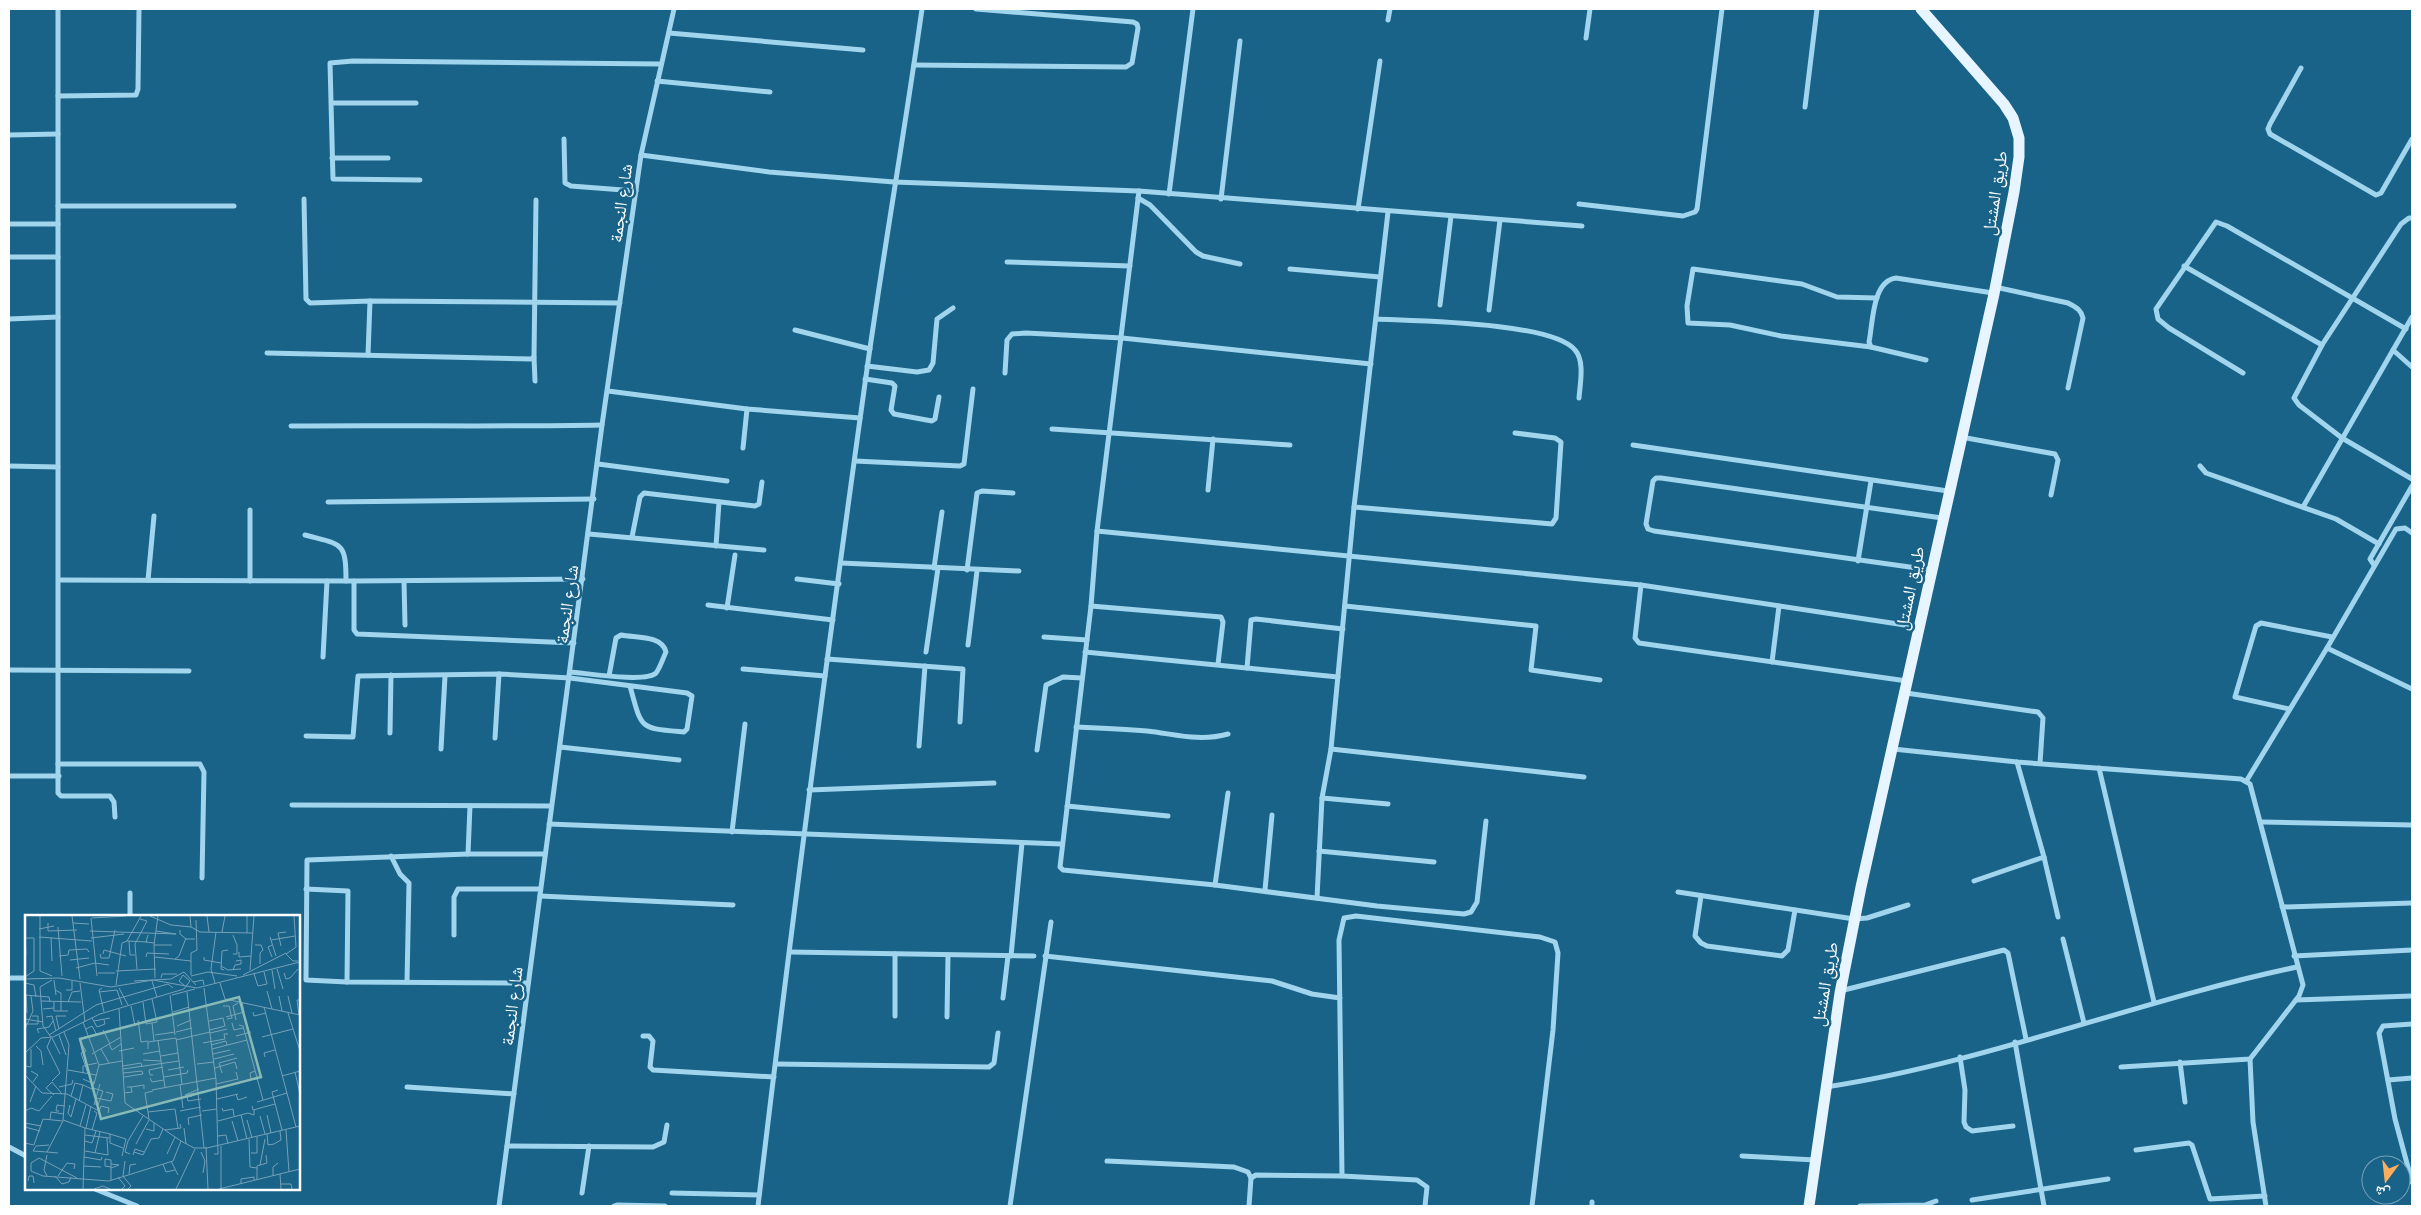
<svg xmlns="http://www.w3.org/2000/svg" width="2421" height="1215" font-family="'Exo 2','Noto Naskh Arabic',sans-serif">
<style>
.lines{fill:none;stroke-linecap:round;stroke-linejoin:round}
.street{stroke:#a1d4ed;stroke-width:5}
.primary{stroke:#e6f5ff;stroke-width:11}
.labels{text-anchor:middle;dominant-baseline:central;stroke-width:5;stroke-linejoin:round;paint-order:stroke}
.street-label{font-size:18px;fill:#fff;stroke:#196288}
.inset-road{fill:none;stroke:#75a1b8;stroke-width:1}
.view{fill:#87bab6;fill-opacity:0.15;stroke:#87bab6;stroke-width:2.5}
.inset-edge{fill:none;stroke:#fff;stroke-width:2.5}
</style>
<rect width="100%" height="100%" fill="#196288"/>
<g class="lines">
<g class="street">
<path d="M58,9V793L61,796H110L114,802L115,817"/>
<path d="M1388,20L1390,9"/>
<path d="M669,33L863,50"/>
<path d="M1586,38L1590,9"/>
<path d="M914,65L1126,67L1132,63L1138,28L1137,24L1133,22L976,9"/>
<path d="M2301,68L2270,124L2268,129L2270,134L2376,195L2381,193L2412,139"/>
<path d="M657,81L770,92"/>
<path d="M58,96L136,95L138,89L139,9"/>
<path d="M332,103H416"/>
<path d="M1805,107L1817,9"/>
<path d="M9,135L58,134"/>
<path d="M564,139L565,183L571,186L636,191"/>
<path d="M641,155L769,172L894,182L1139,191L1582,226"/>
<path d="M332,158H388"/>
<path d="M420,180L333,179L330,63L353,61L660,64"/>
<path d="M1139,191L1097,531L1091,606L1060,867L1063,870L1215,885L1377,906L1464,914L1471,912L1477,902L1486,821"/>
<path d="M1169,194L1193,9"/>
<path d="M1138,198L1150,205L1196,252L1203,256L1240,264"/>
<path d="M304,199L306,299L310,303L370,301L620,303"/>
<path d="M1221,199L1240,41"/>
<path d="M1579,204L1683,216L1695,212L1697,209L1722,9"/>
<path d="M58,206H234"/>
<path d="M1358,209L1380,61"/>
<path d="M2412,218H2409L2401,224L2322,345L2294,398L2299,405L2342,438L2412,479"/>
<path d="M9,224H58"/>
<path d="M9,257H58"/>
<path d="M1007,262L1130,266"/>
<path d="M2184,266L2322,345"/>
<path d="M1290,269L1380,277"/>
<path d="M1995,287L2068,303C2075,307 2081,309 2083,318L2068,388"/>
<path d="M1440,305L1451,216"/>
<path d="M1489,310L1500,220"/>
<path d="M9,319L58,317"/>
<path d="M1376,319C1415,321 1552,322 1575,350C1585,361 1580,384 1579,398"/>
<path d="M795,330L870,349"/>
<path d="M1871,347L1781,336L1730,325L1688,323L1687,306L1693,269L1802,284L1837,297L1877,298"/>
<path d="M2393,350L2412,367"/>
<path d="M267,353L531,359L534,357L536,200"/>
<path d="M368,355L370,301"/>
<path d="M534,357L535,381"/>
<path d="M1926,360L1871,347L1869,342C1873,323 1872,281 1896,278L1993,293"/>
<path d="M867,366L917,372L929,370L933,363L937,319L953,308"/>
<path d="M1005,373L1007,340L1012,334L1026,333L1122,338L1371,364"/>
<path d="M2243,373L2169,328L2158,319L2156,309L2216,222L2227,226L2406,329"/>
<path d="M865,379L892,383L895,386L891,410L894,414L932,421L935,419L939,397"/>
<path d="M608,391L747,409L860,418"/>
<path d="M291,426C395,425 498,427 602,425"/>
<path d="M1052,429L1290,445"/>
<path d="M1961,437L2055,454L2058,460L2051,495"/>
<path d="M1633,445L1948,491"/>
<path d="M743,448L747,409"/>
<path d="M855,461L960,466L964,464L973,389"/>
<path d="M598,464L727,481"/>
<path d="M9,466L58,467"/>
<path d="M2200,466L2206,473L2336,519L2379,544"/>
<path d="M1208,490L1213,439"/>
<path d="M328,502L594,499"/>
<path d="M1354,507L1552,524L1556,518L1561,442L1555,438L1515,433"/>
<path d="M2303,507L2412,317"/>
<path d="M1097,531L1641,585L1918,627"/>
<path d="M589,534L764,550"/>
<path d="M305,535C342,545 346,541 346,581"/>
<path d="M632,537L640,497L644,493L755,506L759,504L762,482"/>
<path d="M716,546L719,502"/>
<path d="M1858,561L1871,481"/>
<path d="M841,563L1019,571"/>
<path d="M2374,565L2370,559L2412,486"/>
<path d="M934,568L942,512"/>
<path d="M967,570L977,493L982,491L1013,493"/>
<path d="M1931,570L1654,531L1648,529L1646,524L1653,481L1656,478H1661L1942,518"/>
<path d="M797,579L839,584"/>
<path d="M59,580L354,581L583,579"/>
<path d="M148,580L154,516"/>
<path d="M250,581V510"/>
<path d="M354,581V630L357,634L574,643"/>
<path d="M404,581L405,625"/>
<path d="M1641,585L1635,638L1639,643L1907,681"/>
<path d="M708,605L833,620"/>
<path d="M1091,606L1221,617L1223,622L1218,664"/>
<path d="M1345,606L1536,626L1531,670L1600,680"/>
<path d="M727,608L735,555"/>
<path d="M1044,637L1087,640"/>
<path d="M968,645L977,571"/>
<path d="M2327,648L2412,689"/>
<path d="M926,652L938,568"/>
<path d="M1085,652L1338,677"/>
<path d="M323,657L327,581"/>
<path d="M827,659L963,669L960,722"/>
<path d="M1772,662L1779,606"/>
<path d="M1247,668L1251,620L1256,619L1343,629"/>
<path d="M743,669L825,676"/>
<path d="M9,670L189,671"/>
<path d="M570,672C586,673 646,683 656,673C660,668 663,658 666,652C662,635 636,638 621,635L616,638L609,676"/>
<path d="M1906,693L2038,712L2043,718L2040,763"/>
<path d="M2289,709L2235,697L2256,626L2261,623L2332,637"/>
<path d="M1076,727C1100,728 1123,729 1147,731C1175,734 1199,742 1228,734"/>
<path d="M390,733L391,675"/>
<path d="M306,736L353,737L358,676L499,674L570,678L687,693L692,696L687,729L684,732C639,728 642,730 630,686"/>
<path d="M495,738L499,674"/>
<path d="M919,746L925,666"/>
<path d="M560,747L679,760"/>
<path d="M441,749L445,676"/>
<path d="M1331,749L1584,777"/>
<path d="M1893,749L2017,762L2241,779L2250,784L2303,985L2299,996L2250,1059L2121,1067"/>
<path d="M1037,750L1046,685L1063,677L1082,678"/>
<path d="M2017,762L2044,857L2058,917"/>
<path d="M58,764H200L204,772L202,878"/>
<path d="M2099,768L2154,1002"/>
<path d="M9,776H59"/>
<path d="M2247,780L2327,648L2396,529L2405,528L2412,533"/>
<path d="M809,790L994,783"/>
<path d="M1322,798L1388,804"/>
<path d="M292,805L551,806"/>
<path d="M1067,806L1168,816"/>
<path d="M2262,822L2412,825"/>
<path d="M549,824L1061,844"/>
<path d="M732,832L745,724"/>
<path d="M1319,851L1434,862"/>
<path d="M468,854L470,806"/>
<path d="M391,856L400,874L409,883L407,982"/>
<path d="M1974,881L2044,857"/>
<path d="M1215,885L1228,793"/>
<path d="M306,889L348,891L347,982"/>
<path d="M1265,890L1272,815"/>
<path d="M1678,892L1854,919L1867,918L1908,905"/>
<path d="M130,893V916"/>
<path d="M540,896L733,905"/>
<path d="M1701,896L1695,936L1701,943L1707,946L1782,956L1788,950L1795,910"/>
<path d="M1317,898L1322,798L1331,749L1354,507L1388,212"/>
<path d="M2282,907L2412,903"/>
<path d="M454,935V897L458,889H540"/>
<path d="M2063,939L2084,1023"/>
<path d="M790,952L1034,956"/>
<path d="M1011,956L1022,843"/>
<path d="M1045,956L1272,981L1312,994L1340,998"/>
<path d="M2294,956L2412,950"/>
<path d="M9,978H26"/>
<path d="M528,983L347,982L306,980L307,860L468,854H545"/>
<path d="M1840,991L2004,950L2008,953L2026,1039"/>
<path d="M1003,998L1008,956"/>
<path d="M2296,1000L2412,996"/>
<path d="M895,1016V954"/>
<path d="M947,1017L948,955"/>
<path d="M2412,1024L2383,1026L2379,1033L2395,1119L2412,1182"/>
<path d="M643,1036H649L653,1041L650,1067L653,1070L774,1077"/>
<path d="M2015,1042L2044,1206"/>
<path d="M1960,1057L1965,1090L1964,1122L1966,1127L1972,1131L2013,1126"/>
<path d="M2250,1059L2253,1122L2266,1206"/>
<path d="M2180,1062L2185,1102"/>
<path d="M776,1064L989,1067L994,1063L998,1033"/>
<path d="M2388,1080L2412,1078"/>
<path d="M407,1087L514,1094"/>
<path d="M1826,1087C1985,1063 2139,1000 2297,967"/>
<path d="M507,1146L653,1147L664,1142L667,1125"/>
<path d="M9,1147L26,1156"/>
<path d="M2136,1150L2189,1143L2192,1145L2210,1199L2265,1196"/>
<path d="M1742,1156L1815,1160"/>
<path d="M1107,1161L1234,1167L1248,1172L1251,1178"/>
<path d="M1342,1176L1339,940L1344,918L1356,916L1540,937L1555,942L1558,953L1553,1030L1532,1206"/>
<path d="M95,1189L137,1206"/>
<path d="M582,1193L589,1146"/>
<path d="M672,1193L759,1195"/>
<path d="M1972,1200L2108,1179"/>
<path d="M499,1206L602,425L641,155L674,9"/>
<path d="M614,1206L617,1205L665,1206"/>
<path d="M758,1206C791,927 828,648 867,369C884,249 905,129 922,9"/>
<path d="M1010,1206L1051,922"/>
<path d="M1249,1206L1251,1178L1256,1175L1342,1176L1417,1180L1427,1187L1425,1206"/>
<path d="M1592,1206V1202"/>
<path d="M1860,1206L1925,1205L1936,1201"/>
</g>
<path class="primary" d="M1809,1206L1840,993L1861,887L1994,294L2014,192L2019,157V138L2013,118L2004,104L1921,9"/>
</g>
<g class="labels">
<g class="street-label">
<text transform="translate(1994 193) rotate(-81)">طريق المشتل</text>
<text transform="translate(620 203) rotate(-82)">شارع النجمة</text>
<text transform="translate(1909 588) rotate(-78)">طريق المشتل</text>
<text transform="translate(566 604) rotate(-82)">شارع النجمة</text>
<text transform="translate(1824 984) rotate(-80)">طريق المشتل</text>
<text transform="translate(511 1006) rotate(-83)">شارع النجمة</text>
</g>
</g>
<g transform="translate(25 915)">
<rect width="275" height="275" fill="#196288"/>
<path class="inset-road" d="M15,1V56L27,61M47,1L55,64M125,1L146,10L166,12M165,1L166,12L175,17L227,18M182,1L184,17M269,1L271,32L261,39L268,46H273M66,3L72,61M67,3L101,1M23,8V16L52,15M48,8L64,9M33,12L37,61M14,14L29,11M155,15V19L161,24H170M65,16L151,19L131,16M197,17L200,1M222,18V1M123,20L121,27L129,28M14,22L67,26M26,22L27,46M245,22L251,41M0,23H9V56L0,62M0,23L1,40M66,23L99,19M246,25L270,21M102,26L122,27M104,26L105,40H110M129,30H147M230,30H236L238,35L235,38V49M256,31L253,18L261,17M214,37V42L226,41M75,39L76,43H84L90,15M78,39L79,35L101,41M208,39H212V30L208,20M34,41L43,40L44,35L62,34L64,37M121,42L122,38L144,39M130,42L166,46M179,42V45L196,48M247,42L243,32L247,30M150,44L154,41L161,23M45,45L64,43M196,51L203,55L216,54M51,53L70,48L84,50M112,54L110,29L122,6L115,4M252,54L258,74M199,55L196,54L197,36L203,35M208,55L210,50L216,49V45L211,46M225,55L229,1M247,55L250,74M91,56L131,54M73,58H90M259,58L261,64L265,63L273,54M229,59L233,71L242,69L239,57M166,60V38L172,35L171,5M218,60L261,38M166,61L183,57L212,61M130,63L129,30L133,1M136,63L137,59H152M0,64L34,63L86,72L128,65L172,73L275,47M29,65L31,80M109,66L146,64L159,57L171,70M127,66L132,82M168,67L178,65L179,70M0,68L9,70L11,82M55,68L60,107M190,68L186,54L191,17M195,68L200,84L275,100M91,70L97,28L102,26L116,1M77,73L74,75L79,97M94,73L103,90M179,73L191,165L193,239H189M30,75L36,78V96M41,75H47V66M242,76L247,94M74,77L92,75L97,90M162,77L179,233M0,80L24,82L25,87M1,80L2,98M145,80L150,120M147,80L170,74M254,81L257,96M263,81L267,98M16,86L56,87M43,87L47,77L55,76M118,87L121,109L132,107L127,84M106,91L110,111M198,91H204L207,103L202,104M239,92L271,212M29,93V96H43M18,94L29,93V87M94,94L100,188L156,226L169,233H182L275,211M148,97L164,92M228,97L229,101L241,98M263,98L275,136M274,100L272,85H275M21,102L27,101L31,116M201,102L219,97L217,87M67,103L72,112L80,109L79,105M0,104L18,107M113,105L116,127L123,126M211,105L208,91L213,88M69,106L85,103M184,106L198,103L200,111L185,115M58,107L74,150L97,146M127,108L129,126M207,108L209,115L218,113M0,109H13V101H7M214,110L218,111L238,185M152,111L166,105M0,114L8,96L6,81M34,114L31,101H41M61,114L67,111L72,120M78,115L85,129M39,117L44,130L38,205L60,213L58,274M151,117L167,113M14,118L12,114L24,112L28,106M185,118L202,114M24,120L71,90L143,69L148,73M34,120L41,140M130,120L150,117M211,121L226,117M26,122L18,111L15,72L27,65M237,122L268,114M26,123L22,132L35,158L27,166M27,123L35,139M151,125L185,117M55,126L61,136L56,138L63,159M133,126L140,172M178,128L200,124L199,119H203M84,129L87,135L96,129M186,130L201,126L202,130M11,131L16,136L18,150M76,134L84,148M123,134V127L151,123L157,169M187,134L222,125M94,136L109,133M0,138L16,123L28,122L75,99L159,74L165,66L158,60L154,66L160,71M67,139L96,122M118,139L135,136M188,139L205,135M136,141L153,138M240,142L239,138L250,135M189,144L209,139M118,145L136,146M172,149L189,147M0,151L6,152V134M98,151L116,148L117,152M190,153L210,147L212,154M98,154L154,146M43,155L71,160M143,155L159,152M6,156L13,160L8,167M230,156L225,158L226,164L232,163M270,157L275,179M58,158V151L72,148M98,158L117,156L118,159L99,162M197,158L194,148L212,143M0,160L17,178L42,179L74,196L76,191L84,193L83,198M128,160H125L124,155L138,152M257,161L275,156M139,162L162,158L163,155M125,163L127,167L139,165M58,164L69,169L74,150M191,169L213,164L211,157M155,170L158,193M34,172L47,169L48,165M106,172L119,170V174M68,173L78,176L73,190L70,189M174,174L160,180L182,176M127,175L191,163M253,175L247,177L257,215M99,178L107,177L106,172H102M211,179L213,185L222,182M29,180L21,173L27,167L37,179M46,181L50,168L58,170M167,181L162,182L163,186L176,184M71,183L86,186L88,179L81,177M192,184L213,179M54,186L58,170L67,174L69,166M5,187L11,171M232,187L262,178M45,190L43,198L46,202L51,184M69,190L75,169M227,191L228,195L250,189M197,193L198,196L208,194L209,201M0,196L6,193L14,196L27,181M34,196H31L32,190L40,191M155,196L176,192M177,196L192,194M123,197L150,194L153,213M216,200L222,224M242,200L246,218M235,201L240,219M25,204L26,197L39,199M124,204L120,178L128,176M222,205L227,223M193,206L223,198L229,200V195M207,206L213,226M0,208L16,211M164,210L163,203L177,200M55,211L61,190M0,212L15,216M60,213L85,219V228L98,233M61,213L66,191M159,213L161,229M121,214L129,216V208M67,215L72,198L69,196M140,215L156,213L155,209M261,215L264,257M85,219L101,224L97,241M242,219L243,230L249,229L256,225L255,216M60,220L84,223M193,221L201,220L203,229M224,224L225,252L232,253M60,226L67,228L71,216M0,228L9,230L18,204L38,206M111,229L124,205M196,231V274M181,232L183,274M60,236L83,240L82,223M22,237L8,236L11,231L24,230M109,237L118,240L126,224L134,223L138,214M176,237L180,246L178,258M33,238L22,237L38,206M70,238L75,217M226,238H232V222M105,239L100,237L103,226L118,201M142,239L150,222M22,240L19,255L22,261M108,240L110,234L119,237M59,242L76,245L77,242M100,246L98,261L106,271L103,274M146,246L153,260M86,249L94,250L86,253M138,249L141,257L150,255M235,250L240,224M59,251L76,252M86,252L80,251V244L86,245V265M104,259L105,250L111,249M255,259L256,274M30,261L37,269L44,267L46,262M33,261L42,248L50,249L49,254M248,261V252L253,248M93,262L100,271L97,274M52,263L14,243L6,248V256L18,261L84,266L148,246L156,226M232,265V251L242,248L241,240M3,266L4,261H8L9,268M216,269V264L229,262V265M255,269H266L267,274M69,274L78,271L85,274M151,274L170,234M194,274L275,254"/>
<path class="view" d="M214,82L236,162L76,204L55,124Z"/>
<rect width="275" height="275" class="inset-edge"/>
</g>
<rect width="2421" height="1215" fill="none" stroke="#ffffff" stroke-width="20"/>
<g transform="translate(2386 1180) rotate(195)"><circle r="24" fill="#196288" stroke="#75a1b8"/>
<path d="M0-4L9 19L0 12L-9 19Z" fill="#ffac5c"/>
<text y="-8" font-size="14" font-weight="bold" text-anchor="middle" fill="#ffffff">ش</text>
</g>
</svg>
